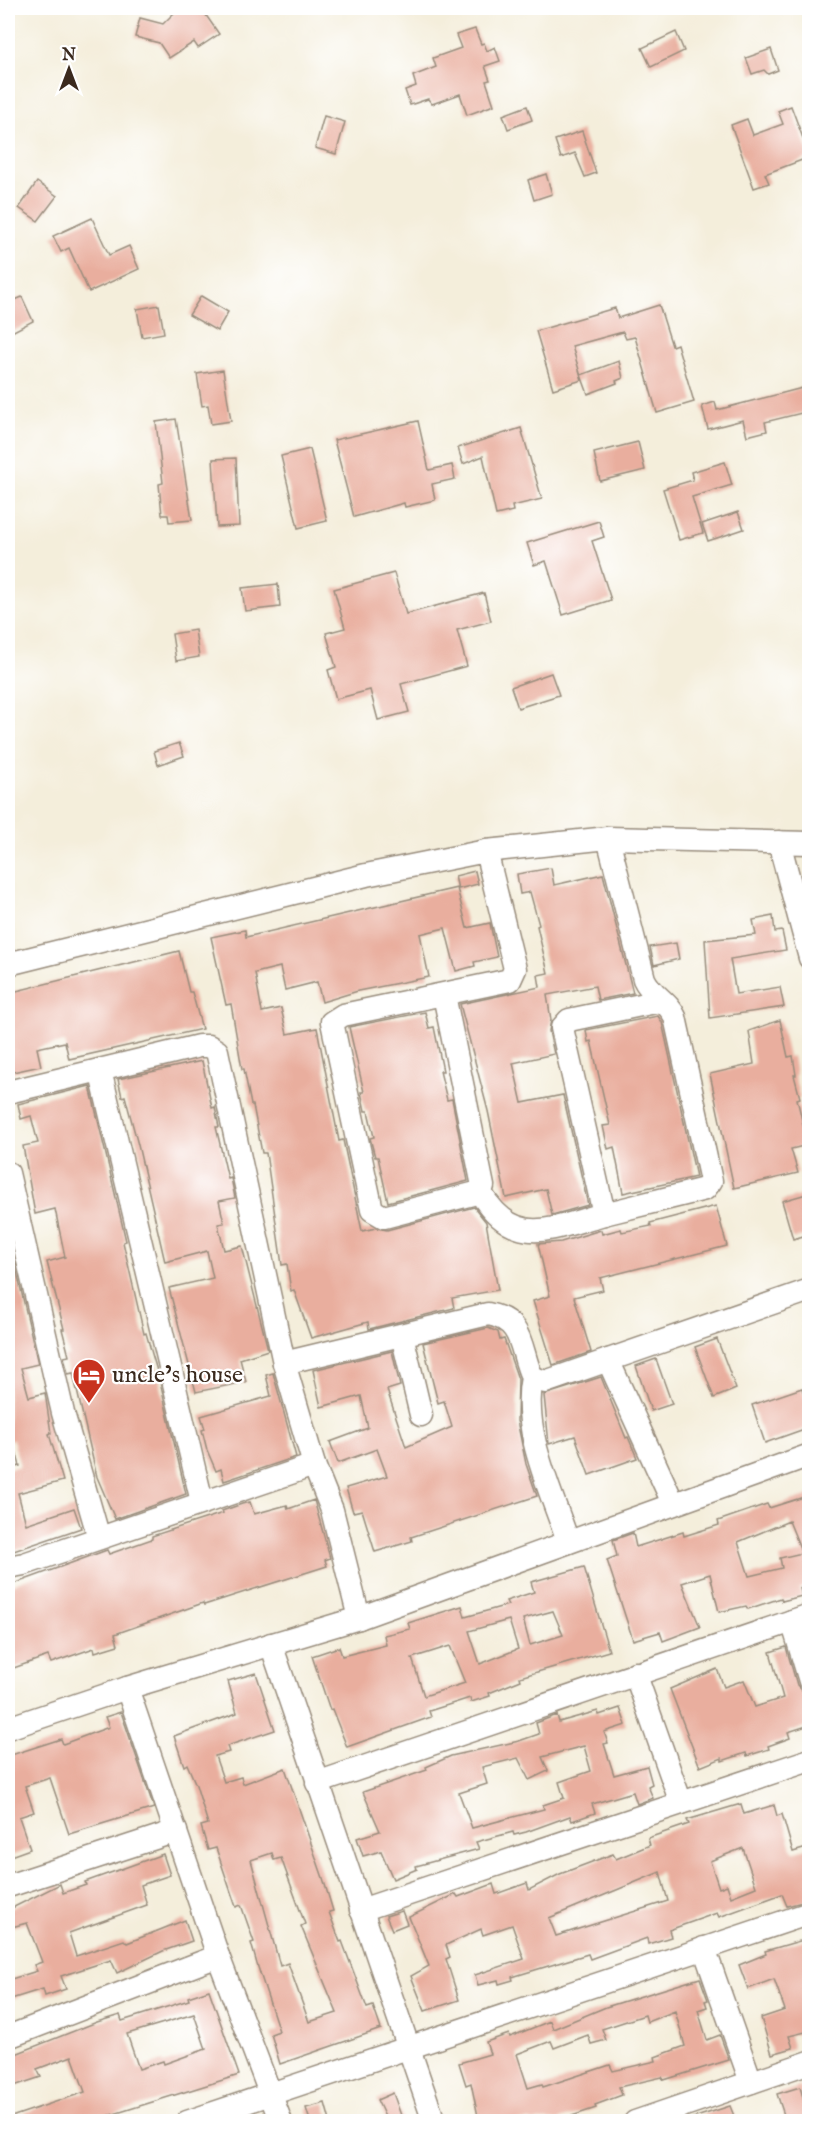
<svg xmlns="http://www.w3.org/2000/svg" width="817" height="2129" font-family="'IM FELL English',serif">
<style>
.building{fill:#e9ae9e;fill-rule:evenodd}
.lines{fill:none;stroke-linecap:round;stroke-linejoin:round}
.minor-casing{stroke:#988c7c;stroke-width:25}
.minor{stroke:#fff;stroke-width:22}
.labels{text-anchor:middle;dominant-baseline:central;stroke-width:4.5;stroke-linejoin:round;paint-order:stroke}
.poi-label{font-size:24px;fill:#3b2a1e;stroke:#fff;text-anchor:start}
</style>
<rect width="100%" height="100%" fill="#fff"/>
<filter id="ink" filterUnits="userSpaceOnUse"><feTurbulence type="fractalNoise" baseFrequency=".0167" numOctaves="2"/><feDisplacementMap in="SourceGraphic" scale="12" xChannelSelector="R" yChannelSelector="G"/><feConvolveMatrix kernelMatrix="1 2 1 2 8 2 1 2 1" color-interpolation-filters="sRGB"/></filter>
<filter id="wash" filterUnits="userSpaceOnUse"><feTurbulence type="fractalNoise" baseFrequency=".008" numOctaves="4" result="noise"/><feDisplacementMap in="SourceGraphic" scale="24" xChannelSelector="R" yChannelSelector="G"/><feGaussianBlur stdDeviation="1.35" result="paint"/><feColorMatrix in="noise" values="0 0 0 0 0 0 0 0 0 0 0 0 0 0 0 0 0 1.4 0 .05"/><feComposite in="paint" operator="in"/></filter>
<g filter="url(#wash)">
<rect width="100%" height="100%" fill="#f4eedb"/>
<g id="blocks">
<g class="building">
<path d="M179,8H201L219,34L198,48L194,42L169,58L159,43L135,37L140,18L163,24Z"/>
<path d="M475,29L481,44L484,43L487,51L495,47L500,61L485,66L490,80L486,81L494,105L467,115L460,94L432,104L428,99L410,105L405,90L416,86L413,76L436,67L433,58L461,48L456,35Z"/>
<path d="M676,32L684,51L651,67L642,48Z"/>
<path d="M771,49L778,70L768,74L764,70L752,74L746,58Z"/>
<path d="M527,106L532,120L508,129L503,115Z"/>
<path d="M791,106L810,157L765,174L769,183L754,188L731,125L747,119L753,135L783,124L778,111Z"/>
<path d="M324,116L345,122L336,154L315,148Z"/>
<path d="M582,131L596,173L585,177L575,153L561,158L555,140Z"/>
<path d="M546,174L552,194L534,200L528,180Z"/>
<path d="M37,182L57,196L38,221L19,208Z"/>
<path d="M92,218L109,255L129,246L139,269L89,292L69,248L61,252L53,236Z"/>
<path d="M201,296L228,312L217,331L189,315Z"/>
<path d="M22,297L33,321L8,334V303Z"/>
<path d="M159,305L164,333L142,337L137,309Z"/>
<path d="M659,305L672,346L677,344L694,402L657,413L635,337L626,339L623,332L572,346L582,380L553,389L536,331L615,308L618,318Z"/>
<path d="M619,361L623,378L616,381L617,383L588,394L581,375Z"/>
<path d="M223,370L231,421L211,424L208,405L202,406L197,374Z"/>
<path d="M810,386V411L765,422L767,431L747,436L743,420L708,429L702,406L715,402L717,410Z"/>
<path d="M176,419L192,520L169,522L168,515H162L159,484L163,483L156,422Z"/>
<path d="M418,421L429,470L452,465L455,479L432,484L435,500L405,507L404,503L354,517L334,440Z"/>
<path d="M521,428L542,499L512,506L513,511L496,515L483,456L463,464L458,448Z"/>
<path d="M638,442L645,470L600,481L594,453Z"/>
<path d="M310,449L327,521L298,528L281,456Z"/>
<path d="M236,458L239,526L217,527L213,459Z"/>
<path d="M725,462L732,485L692,497L703,533L679,540L663,489L693,480L691,472Z"/>
<path d="M738,512L744,529L708,541L702,524Z"/>
<path d="M599,521L604,537L592,541L611,600L563,615L546,561L534,565L527,543Z"/>
<path d="M394,573L406,614L484,593L491,621L457,630L467,666L401,684L409,712L378,720L370,690L336,699L328,670L336,667L326,633L345,628L334,589Z"/>
<path d="M278,584L280,607L245,611L242,588Z"/>
<path d="M195,630L199,657L176,661L172,634Z"/>
<path d="M551,673L559,695L518,708L511,687Z"/>
<path d="M179,743L184,756L158,765L154,751Z"/>
<path d="M551,868L554,885L603,874L633,993L598,1000L595,986L547,995L551,1020L549,1031L554,1054L513,1063L522,1103L563,1095L588,1205L552,1215L546,1189L506,1198L488,1111L460,1004L540,987L538,975L548,973L537,926L539,925L530,892L520,894L517,874Z"/>
<path d="M475,871L478,884L458,889L455,876Z"/>
<path d="M457,888L467,928L490,923L497,957L474,962L475,966L456,971L445,928L420,934L429,977L358,991L322,1002L317,982L285,990L280,967L255,973L262,1012L281,1008L287,1034L317,1028L339,1141L343,1140L362,1231L376,1228L387,1230L474,1207L486,1222L498,1290L452,1298L454,1308L369,1329L368,1322L311,1338L294,1290L291,1291L287,1264L282,1265L266,1153H262L253,1105H251L244,1069H242L231,1004L226,1005L211,937L245,930L246,937Z"/>
<path d="M773,916L775,932L782,931L786,950L730,959L736,994L780,987L784,1007L710,1018L705,940L756,935L753,920Z"/>
<path d="M676,943L679,959L654,965L650,947Z"/>
<path d="M179,951L189,992H192L202,1029L69,1059L65,1042L37,1048L41,1066L8,1073V993Z"/>
<path d="M425,1012L429,1028L434,1027L443,1071H440L447,1100L452,1099L468,1181L388,1202L378,1157H375L370,1138L374,1137L368,1111H365L361,1092H364L349,1027Z"/>
<path d="M658,1016L662,1022L696,1177L623,1193L614,1147L608,1149L603,1126L610,1125L591,1041L588,1042L586,1030Z"/>
<path d="M780,1020L788,1057L793,1056L796,1075H794L800,1098L797,1099L808,1145L791,1149L798,1173L734,1188L710,1074L754,1064L749,1031Z"/>
<path d="M202,1061L212,1108L215,1107L219,1127H216L228,1179L231,1178L235,1198L219,1201L224,1223L218,1224L224,1250L242,1246L268,1350L240,1359L246,1382L196,1392L169,1288L213,1278L207,1251L165,1262L138,1145L125,1096L122,1097L118,1079Z"/>
<path d="M90,1086L126,1241L123,1242L144,1334L146,1333L159,1378L186,1494L115,1519L97,1477L73,1373L68,1374L64,1357L69,1356L62,1329H64L47,1262L65,1257L55,1209L35,1214L23,1146L38,1143L31,1116L21,1119L18,1104Z"/>
<path d="M810,1193V1234L793,1239L782,1201Z"/>
<path d="M716,1206L727,1246L600,1278L603,1290L574,1297L591,1352L553,1365L533,1301L550,1296L538,1244L561,1242L601,1230L602,1234L621,1229L622,1232L651,1226L650,1223Z"/>
<path d="M8,1255H13L38,1364L21,1368L29,1397L45,1393L51,1433L49,1434L63,1481L18,1493L26,1524L74,1508L81,1528L8,1553V1469L20,1466L13,1440L8,1441Z"/>
<path d="M488,1328L498,1332L500,1340L504,1339L518,1379L517,1421L526,1464L537,1496L411,1537L412,1541L375,1552L362,1510L353,1512L346,1488L387,1476L377,1449L338,1463L330,1442L368,1428L361,1396L321,1407L313,1370L392,1351L400,1386L387,1390L406,1447L452,1427L444,1401L438,1403L423,1343Z"/>
<path d="M717,1339L736,1389L714,1398L695,1347Z"/>
<path d="M656,1359L672,1404L651,1411L636,1366Z"/>
<path d="M273,1373L296,1457L224,1481L221,1469L216,1471L207,1450L202,1430L205,1429L201,1416L271,1396L266,1375Z"/>
<path d="M601,1377L626,1438L628,1437L637,1458L589,1475L575,1436L549,1444L544,1395Z"/>
<path d="M802,1388L808,1407L805,1408L810,1427L765,1443L752,1405Z"/>
<path d="M810,1495V1586L800,1588L802,1596L782,1601L781,1598L748,1609L746,1606L719,1612L710,1574L682,1583L700,1627L663,1641L660,1632L633,1640L607,1560L617,1556L613,1540L633,1533L636,1547L683,1532L684,1536L719,1525L718,1521L767,1504L769,1508ZM789,1521L802,1553L780,1558L782,1568L749,1576L738,1542Z"/>
<path d="M314,1500L330,1558L325,1560L327,1566L204,1605L203,1603L115,1634L118,1645L95,1652L94,1648L51,1663L48,1656L8,1670V1586L107,1550L109,1554L152,1539V1536L223,1513L222,1511L242,1504L250,1502L254,1514L287,1505L288,1509Z"/>
<path d="M584,1567L609,1651L520,1677L521,1680L489,1693L490,1696L471,1702L470,1698L429,1711L431,1717L347,1747L332,1709L330,1710L312,1656L339,1647L342,1656L386,1645L384,1635L410,1629L408,1623L462,1606L465,1617L508,1605L506,1601L534,1592L531,1582ZM553,1611L563,1635L530,1645L523,1619ZM509,1620L518,1649L480,1664L469,1631ZM450,1646L465,1683L424,1696L412,1658Z"/>
<path d="M786,1647L797,1685L805,1693L810,1707V1725L788,1732L790,1738L768,1746L769,1749L747,1756L746,1753L722,1761V1758L700,1767L670,1689L717,1669L724,1687L744,1680L755,1707L783,1698L770,1652Z"/>
<path d="M256,1673L275,1730L227,1746L229,1752L215,1756L224,1782L241,1777L243,1784L285,1768L323,1878L333,1911L329,1912L340,1942L342,1941L367,2008L373,2006L381,2029L280,2064L271,2034L279,2031L257,1964L251,1943L254,1942L241,1905L236,1907L216,1848L208,1850L201,1826L208,1824L196,1785L187,1764L184,1766L174,1736L237,1713L228,1681ZM272,1853L274,1860L281,1858L305,1924L301,1926L337,2013L309,2022L288,1963L280,1966L251,1860Z"/>
<path d="M620,1708L626,1725L604,1732L608,1743L604,1744L614,1775L647,1766L652,1784L648,1786L653,1798L637,1804L633,1792L592,1804L595,1813L572,1821L570,1816L526,1832L514,1835L513,1832L476,1842L479,1849L416,1866L417,1869L393,1879L381,1851L363,1856L357,1838L380,1831L363,1792L427,1770L426,1767L451,1756L519,1741L539,1734L536,1723L557,1715L559,1722L598,1711L599,1715ZM584,1746L591,1771L559,1782L564,1798L543,1805L544,1809L472,1828L459,1793L487,1784L482,1767L518,1758L529,1780L548,1771L542,1757Z"/>
<path d="M121,1712L154,1808L69,1834L50,1778L25,1786L34,1812L19,1817L30,1849L8,1857V1756L61,1739L63,1744L109,1727L105,1717Z"/>
<path d="M741,1804L744,1814L774,1805L777,1816L782,1814L793,1852L810,1847V1900L787,1906L782,1894L719,1917L717,1913L669,1930L671,1937L648,1944L647,1938L590,1959L588,1954L512,1977L513,1980L499,1984L498,1980L478,1985L475,1975L524,1959L512,1925L483,1935L481,1929L446,1945L450,1957L446,1959L459,2000L425,2011L411,1976L429,1966L409,1917L456,1894L458,1897L493,1884L496,1894L527,1883L529,1890L560,1874L613,1854L616,1859L650,1845L648,1838L689,1824L687,1820ZM743,1848L756,1887L731,1897L727,1885L719,1888L710,1861ZM660,1872L668,1901L556,1936L549,1918Z"/>
<path d="M163,1854L170,1875L141,1885L147,1905L69,1933L76,1956L124,1940L127,1943L185,1920L192,1941L163,1951L117,1973L111,1960L61,1976L66,1989L45,1996L43,1989L8,2000V1980L37,1971L34,1965L42,1962L27,1923L8,1928V1910L60,1884L63,1893L86,1885L85,1882Z"/>
<path d="M402,1911L407,1924L392,1930L386,1916Z"/>
<path d="M810,1938V2031L789,2036L793,2048L772,2054L761,2018L785,2010L774,1979L748,1989L739,1965L766,1954L765,1951Z"/>
<path d="M700,1978L708,2000L705,2001L707,2007L698,2010L707,2040L720,2035L729,2060L664,2080L662,2077L619,2087L622,2095L595,2105L596,2108L557,2121H479L471,2083L466,2085L459,2063L490,2054L486,2042L509,2034L510,2037L550,2021L553,2029L606,2007ZM675,2011L685,2046L655,2057L656,2061L613,2071L610,2065L543,2087L542,2084L528,2088L517,2054L551,2041L554,2048L588,2035L591,2044L606,2040L602,2029L645,2015L647,2022Z"/>
<path d="M209,1990L239,2075L98,2119L8,2121V2118L85,2092L72,2056L37,2069L41,2077L8,2088V2057L97,2022L120,2015L122,2021L189,2000L188,1997ZM194,2014L206,2049L164,2064L163,2061L139,2069L127,2034Z"/>
<path d="M800,2087L809,2117L786,2121L777,2094Z"/>
<path d="M393,2093L403,2121H387L377,2100Z"/>
<path d="M325,2103L330,2121H310L306,2108Z"/>
<path d="M730,2106L736,2121H691L690,2119Z"/>
</g>
</g>
</g>
<g filter="url(#ink)">
<use href="#blocks" fill-opacity="0" stroke="#988c7c" stroke-width="1.5"/>
<g class="lines">
<defs>
<g id="minor">
<path d="M779,842L810,958"/>
<path d="M8,964L366,875L486,851L608,838L810,843"/>
<path d="M444,995L483,1186L480,1192L384,1217L372,1210L332,1022L343,1015L510,980L515,969L486,851"/>
<path d="M100,1070L202,1502"/>
<path d="M8,1092L199,1046H209L217,1051L284,1363L314,1465L332,1510L359,1618"/>
<path d="M8,1173L63,1413L99,1538"/>
<path d="M480,1192C516,1252 553,1227 608,1213C640,1205 673,1197 705,1189L711,1181L675,1017C669,1002 651,995 644,979L608,838"/>
<path d="M604,1214L562,1028L569,1020L660,1001"/>
<path d="M402,1335L421,1415"/>
<path d="M608,1360L673,1503"/>
<path d="M284,1363L488,1314C525,1321 519,1349 532,1377L545,1382L810,1290"/>
<path d="M532,1377C521,1432 551,1490 568,1542"/>
<path d="M8,1567L24,1564L314,1465"/>
<path d="M792,1621L810,1681"/>
<path d="M271,1644L434,2122"/>
<path d="M635,1673L681,1803"/>
<path d="M127,1688L218,1956L281,2122"/>
<path d="M8,1728L127,1688L359,1618L810,1455"/>
<path d="M317,1783L810,1615"/>
<path d="M8,1886L176,1831"/>
<path d="M361,1910L810,1760"/>
<path d="M704,1948L751,2082"/>
<path d="M8,2037L218,1956"/>
<path d="M187,2122L810,1913"/>
<path d="M635,2122L810,2062"/>
</g>
</defs>
<use href="#minor" class="minor-casing"/>
<use href="#minor" class="minor"/>
</g>
</g>
<defs>
<symbol id="hotel-pin" viewBox="-11 -11 22 30"><path d="M0 17L-7.5 6A9.5 9.5 0 1 1 7.5 6Z" fill="#c8321e" stroke="#fff"/><path d="M-6-4.5h1.5V1H6V5H4.5V3h-9V5H-6ZM-4 0a1.8 1.8 0 1 1 3.6 0ZM.5 0V-2.5h3Q6-2.5 6 0Z" fill="#fff"/></symbol>
</defs>
<g fill-rule="evenodd">
<use href="#hotel-pin" x="70" y="1356" width="38" height="52"/>
</g>
<g class="labels">
<g class="poi-label">
<text x="112" y="1375">uncle’s house</text>
</g>
</g>
<rect width="817" height="2129" fill="none" stroke="#fff" stroke-width="30"/>
<g transform="translate(69 69)" stroke="#ffffff" stroke-width="4.5" paint-order="stroke">
<path d="M0-4.5L10 22L0 15L-10 22Z" fill="#3b2a1e"/>
<text y="-9" font-size="16" font-weight="bold" text-anchor="middle" fill="#3b2a1e">N</text>
</g>
</svg>
